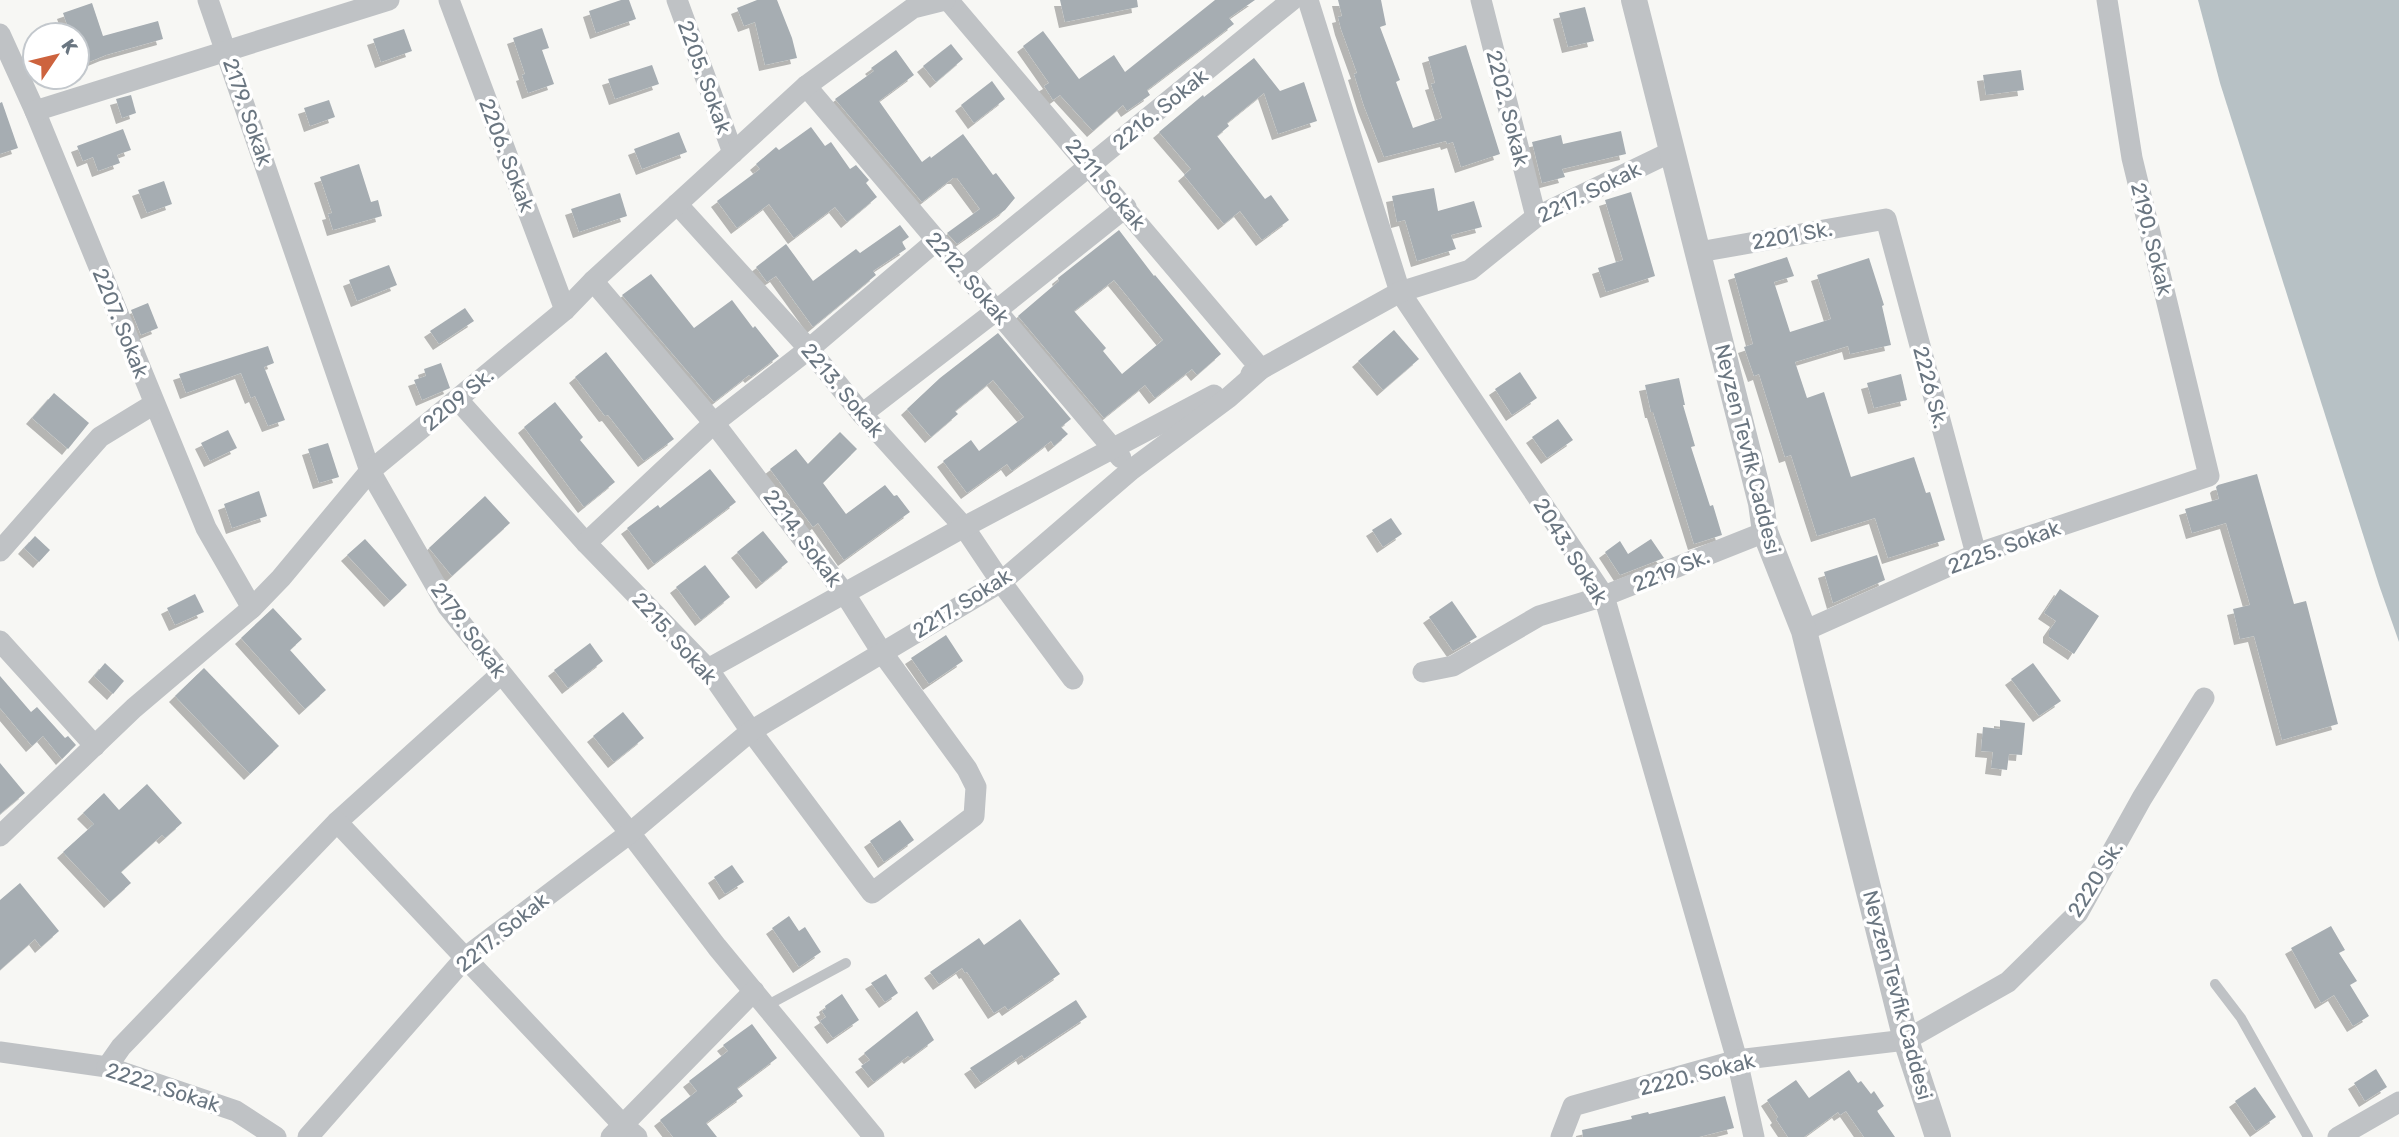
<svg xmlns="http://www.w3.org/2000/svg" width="2399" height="1137" font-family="Rubik,sans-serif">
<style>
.water{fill:#b7c1c5}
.building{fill:#a6adb2;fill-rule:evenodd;filter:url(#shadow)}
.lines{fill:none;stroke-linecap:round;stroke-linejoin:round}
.service{stroke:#bfc2c5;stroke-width:10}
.minor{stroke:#bfc2c5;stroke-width:21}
.tertiary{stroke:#bfc2c5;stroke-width:26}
.labels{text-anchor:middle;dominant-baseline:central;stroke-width:7;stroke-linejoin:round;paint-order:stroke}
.street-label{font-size:21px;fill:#6a7681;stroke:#fff}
</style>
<defs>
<filter id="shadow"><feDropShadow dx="-6" dy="6" stdDeviation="0" flood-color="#0004"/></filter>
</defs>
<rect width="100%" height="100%" fill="#f7f7f4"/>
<path class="water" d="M2198,0H2399V642L2379,585L2220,83Z"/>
<g class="building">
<path d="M621,0H629L636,19L596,33L589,11Z"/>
<path d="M757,0H777L792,38L797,58L765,65L755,22L744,26L737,8Z"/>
<path d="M1060,0H1137L1138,7L1065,22Z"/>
<path d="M1215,0H1255L1229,18L1234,24L1147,90L1150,95L1127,111L1123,105L1093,131L1060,95L1053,100L1044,86L1049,83L1023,46L1043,31L1079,79L1114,55L1125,72Z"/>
<path d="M1338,0H1381L1386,25L1380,27L1400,80L1396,82L1413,128L1442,118L1431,84L1435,83L1428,57L1466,45L1500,154L1461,167L1453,142L1447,144L1446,141L1384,157L1364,106L1354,74L1357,73L1341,29L1338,17L1342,16Z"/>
<path d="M92,3L103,36L158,21L163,39L106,55L77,67V31L70,33L63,13Z"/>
<path d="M1585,7L1594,41L1568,47L1559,13Z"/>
<path d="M542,28L549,48L542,50L554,84L528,93L522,75L525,74L513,38Z"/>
<path d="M404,29L412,51L381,62L373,39Z"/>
<path d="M951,44L963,59L936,82L923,66Z"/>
<path d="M896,50L914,75L879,101L922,162L930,156L931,158L963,134L993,175L996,173L1015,198L1005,210L957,244L947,233L980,209L957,178H953L922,202L835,99L874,71L871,68Z"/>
<path d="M1254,58L1280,91L1304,82L1317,121L1278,134L1264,93L1227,123L1229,126L1217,136L1265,199L1271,195L1289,220L1262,240L1240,211L1224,224L1184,175L1191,169L1159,132L1203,95L1204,97Z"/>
<path d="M652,65L659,84L615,99L608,79Z"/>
<path d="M2021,70L2024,90L1986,95L1983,75Z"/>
<path d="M992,81L1005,99L974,123L961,105Z"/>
<path d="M131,95L136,113L122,118L116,99Z"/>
<path d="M329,100L335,117L310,126L304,108Z"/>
<path d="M2,102L18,148L0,154V103Z"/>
<path d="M811,127L825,146L831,142L850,169L856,165L869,180L866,183L877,197L847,222L835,207L794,238L769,204L737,228L717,201L760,169L756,164L776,147L779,150Z"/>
<path d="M123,129L131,150L117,155L120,163L98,171L93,157L83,161L77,146Z"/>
<path d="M1621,131L1626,154L1562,169L1565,177L1542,183L1532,142L1561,135L1563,144Z"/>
<path d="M679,132L687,152L642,169L634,149Z"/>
<path d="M359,164L371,202L378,200L382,216L333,230L328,214L332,213L320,177Z"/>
<path d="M164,181L172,204L147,213L138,190Z"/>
<path d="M1434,188L1438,211L1474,201L1482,227L1451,235L1456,249L1417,261L1405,220L1397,222L1392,196Z"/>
<path d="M1631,192L1655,276L1606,292L1598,268L1623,260L1605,200Z"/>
<path d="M620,193L627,216L579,232L571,209Z"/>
<path d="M900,225L909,237L902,242L906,249L873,271L876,275L813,327L776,276L767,282L756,267L786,244L813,281L856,249L860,253Z"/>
<path d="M1119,230L1154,276L1155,275L1221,354L1197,375L1192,369L1155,398L1145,385L1104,418L1018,316L1059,281L1058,278ZM1114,280L1163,340L1122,374L1103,351L1106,348L1074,311Z"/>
<path d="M1787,257L1794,276L1774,282L1790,332L1831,319L1817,275L1869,258L1884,305L1882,306L1891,345L1850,354L1848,346L1795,362L1807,398L1824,392L1851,477L1914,457L1926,493L1930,492L1945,540L1888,558L1875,518L1817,536L1791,455L1785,457L1759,374L1754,376L1744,347L1753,344L1734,274Z"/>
<path d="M389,265L397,285L357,301L349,280Z"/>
<path d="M651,274L694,328L732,300L753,328L755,326L779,356L751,377L749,375L714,402L622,295Z"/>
<path d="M148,303L158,328L141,335L131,310Z"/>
<path d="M465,308L474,321L439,344L430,331Z"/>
<path d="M1394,330L1419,359L1383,390L1358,361Z"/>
<path d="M998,333L1071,419L1061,427L1068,434L1054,446L1051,441L1012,471L1007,464L967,493L943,461L971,440L979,451L1024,417L993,380L955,411L958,414L931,437L907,409L940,378Z"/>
<path d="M268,346L274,363L264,367L285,420L268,426L255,396L251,398L241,373L186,393L179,374Z"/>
<path d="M606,352L674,439L644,461L608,415L605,416L575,377Z"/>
<path d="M441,363L450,388L422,400L414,380L426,376L424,369Z"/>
<path d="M1520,372L1537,398L1512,415L1495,389Z"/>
<path d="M1901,374L1907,400L1874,408L1867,383Z"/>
<path d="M1679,378L1685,405H1683L1695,446L1691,447L1710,506L1713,505L1722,535L1694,544L1653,412H1651L1645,385Z"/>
<path d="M54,393L89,423L68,449L32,418Z"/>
<path d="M555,402L583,437L580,440L615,482L584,507L524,427Z"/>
<path d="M1558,419L1573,440L1547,458L1532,437Z"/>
<path d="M228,430L237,448L210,461L201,443Z"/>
<path d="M840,432L857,449L823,483L846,514L885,485L894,496L897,495L910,512L844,560L818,523L813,527L770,469L796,449L808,464Z"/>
<path d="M328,443L339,477L319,483L308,449Z"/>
<path d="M710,469L736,502L654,564L627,528L658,505L660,508Z"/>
<path d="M2257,474L2294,604L2306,601L2338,724L2282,740L2254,636L2240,639L2233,609L2250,605L2226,523L2192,533L2185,509L2219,499L2216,487L2218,485Z"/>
<path d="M259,491L267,516L232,528L224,504Z"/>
<path d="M485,496L510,523L452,576L429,548Z"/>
<path d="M1391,518L1402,534L1383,547L1372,530Z"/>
<path d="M763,531L788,562L762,583L737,552Z"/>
<path d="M35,536L50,550L39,562L24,548Z"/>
<path d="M365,539L407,585L390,601L347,555Z"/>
<path d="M1651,539L1664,558L1620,575L1605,552L1620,541L1628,554Z"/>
<path d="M1877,555L1885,580L1833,603L1824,572Z"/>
<path d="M705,565L730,597L701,620L676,587Z"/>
<path d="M2060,589L2099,616L2074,654L2049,637V631L2056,621L2044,613Z"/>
<path d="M195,594L204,612L175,625L167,608Z"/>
<path d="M1452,601L1477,637L1453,651L1429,617Z"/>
<path d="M273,608L302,639L290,650L326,690L305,709L241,638Z"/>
<path d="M946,635L963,661L929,684L911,658Z"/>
<path d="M590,643L603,661L568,688L554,670Z"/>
<path d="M105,663L124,681L113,694L94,676Z"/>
<path d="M2033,663L2061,701L2039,716L2011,679Z"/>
<path d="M204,668L279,746L250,774L175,696Z"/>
<path d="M0,676L31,712L37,707L65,738L68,736L76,745L62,759L43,736L32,746L0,708Z"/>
<path d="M623,712L644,738L614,762L593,736Z"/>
<path d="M2000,720L2025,723L2022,755L2009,754L2007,770L1991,768L1993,752L1981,751L1983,727L2000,729Z"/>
<path d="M0,763L25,793L0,814Z"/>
<path d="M147,784L182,823L165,838L162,835L121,872L131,883L110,902L63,852L94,824L83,813L104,793L119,810Z"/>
<path d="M900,820L914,840L884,862L870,841Z"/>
<path d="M732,865L744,882L725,894L714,877Z"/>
<path d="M20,883L59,931L41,947L35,939L0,970V900Z"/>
<path d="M789,916L799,931L805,927L821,952L799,967L772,928Z"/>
<path d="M1020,919L1060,974L1008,1010L1005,1006L994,1013L967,972L965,973L962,968L939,984L930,972L979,938L984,945Z"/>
<path d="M2331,926L2345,950L2339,953L2357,981L2350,985L2369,1016L2353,1026L2334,995L2321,1003L2291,948Z"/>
<path d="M886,974L898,993L885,1002L871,983Z"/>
<path d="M842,994L859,1020L833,1038L820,1021L826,1017L822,1011L826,1009L825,1006Z"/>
<path d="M1076,1000L1087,1017L1024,1059L1022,1055L981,1083L970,1068Z"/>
<path d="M917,1011L934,1040L910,1058L908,1056L874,1082L861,1066L870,1060L864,1053Z"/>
<path d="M752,1024L777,1058L737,1088L743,1096L706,1123L717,1137H673L660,1120L697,1091L689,1081L728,1051L723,1045Z"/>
<path d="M2376,1069L2387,1087L2365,1101L2354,1083Z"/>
<path d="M1849,1070L1858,1083L1861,1081L1871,1094L1874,1091L1884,1106L1877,1111L1895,1137H1864L1846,1111L1840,1115L1838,1112L1804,1137H1788L1776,1119L1778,1117L1767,1100L1796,1080L1809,1098Z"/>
<path d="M2255,1087L2276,1117L2256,1131L2235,1101Z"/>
<path d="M1725,1096L1734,1128L1699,1137H1583L1582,1130L1632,1119L1631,1116L1648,1112L1649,1114Z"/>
</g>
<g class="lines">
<g class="service">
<path d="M2215,984L2241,1018L2308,1137"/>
<path d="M766,1006L846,963"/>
</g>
<g class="minor">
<path d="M208,0L370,471L448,607L630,833L717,947L874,1137"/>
<path d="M449,0L565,310"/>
<path d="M677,0L733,153"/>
<path d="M948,0L1261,369L1251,374"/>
<path d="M1308,0L1400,292L1604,596L1737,1060L1754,1137"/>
<path d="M1481,0L1536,217"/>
<path d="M0,34L35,111L206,528L252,608"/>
<path d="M806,86L1121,458"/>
<path d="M35,111L389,0"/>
<path d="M677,204L809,349L862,414L964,527L1001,582L1073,679"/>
<path d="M1699,252L1886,219L1976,554"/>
<path d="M962,270L1292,0"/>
<path d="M458,400L586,543L708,669L751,731L872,893L974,816L976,787L967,769L881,651L845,594L714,423L593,281"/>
<path d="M862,414L997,310L1126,207"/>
<path d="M586,543L714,423L809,349L936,241"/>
<path d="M0,551L100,437L154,404"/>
<path d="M1804,631L1976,554L2209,476L2132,158L2107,0"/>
<path d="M0,641L95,746"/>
<path d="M708,669L964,527L1214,395"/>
<path d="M1423,672L1453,666L1539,616L1604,596L1765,532"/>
<path d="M337,822L501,674"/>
<path d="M0,836L134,708L252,608L281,578L370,471L565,310L593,281L806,86L913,8L945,0"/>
<path d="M0,1052L107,1067L236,1111L276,1137"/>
<path d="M107,1067L121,1047L337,822L623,1125L637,1137"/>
<path d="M308,1137L466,957L630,833L751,731L1001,582L1131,470L1228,398L1261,369L1400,292L1470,270L1536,217L1673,151"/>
<path d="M611,1137L754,991"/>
<path d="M1561,1137L1573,1106L1737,1060L1906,1040L2008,982L2078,913L2142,798L2204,698"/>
<path d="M2338,1137L2399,1102"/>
</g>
<path class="tertiary" d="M1634,0L1761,503L1765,532L1804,631L1906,1040L1938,1137"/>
</g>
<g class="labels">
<g class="street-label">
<text transform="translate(705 77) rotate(70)">2205. Sokak</text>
<text transform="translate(1508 108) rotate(76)">2202. Sokak</text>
<text transform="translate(1160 109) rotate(-39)">2216. Sokak</text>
<text transform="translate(248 112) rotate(71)">2179. Sokak</text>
<text transform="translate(507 155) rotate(69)">2206. Sokak</text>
<text transform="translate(1106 184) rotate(50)">2211. Sokak</text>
<text transform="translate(1589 192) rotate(-26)">2217. Sokak</text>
<text transform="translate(1792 235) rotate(-10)">2201 Sk.</text>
<text transform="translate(2152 239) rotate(76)">2190. Sokak</text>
<text transform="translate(968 278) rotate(49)">2212. Sokak</text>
<text transform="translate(121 323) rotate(68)">2207. Sokak</text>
<text transform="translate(1931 387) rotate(75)">2226 Sk.</text>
<text transform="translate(843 390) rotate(50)">2213. Sokak</text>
<text transform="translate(458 399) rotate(-40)">2209 Sk.</text>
<text transform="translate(1748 449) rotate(76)">Neyzen Tevfik Caddesi</text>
<text transform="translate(803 538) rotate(53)">2214. Sokak</text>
<text transform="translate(2004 547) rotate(-20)">2225. Sokak</text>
<text transform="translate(1571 551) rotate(58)">2043. Sokak</text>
<text transform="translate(1671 570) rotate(-22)">2219 Sk.</text>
<text transform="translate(962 603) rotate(-32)">2217. Sokak</text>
<text transform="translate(469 630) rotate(54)">2179. Sokak</text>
<text transform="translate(675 638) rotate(48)">2215. Sokak</text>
<text transform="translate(2095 879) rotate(-58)">2220 Sk.</text>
<text transform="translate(502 932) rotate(-39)">2217. Sokak</text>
<text transform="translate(1898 995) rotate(75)">Neyzen Tevfik Caddesi</text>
<text transform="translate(1697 1074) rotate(-14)">2220. Sokak</text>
<text transform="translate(163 1087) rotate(18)">2222. Sokak</text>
</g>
</g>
<g transform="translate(56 56) rotate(55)"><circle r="33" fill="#ffffff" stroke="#c3c8cd" stroke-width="2"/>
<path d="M0-5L12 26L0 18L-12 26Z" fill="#cd633e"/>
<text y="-10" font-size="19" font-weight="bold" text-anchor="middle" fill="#6a7681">K</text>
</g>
</svg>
